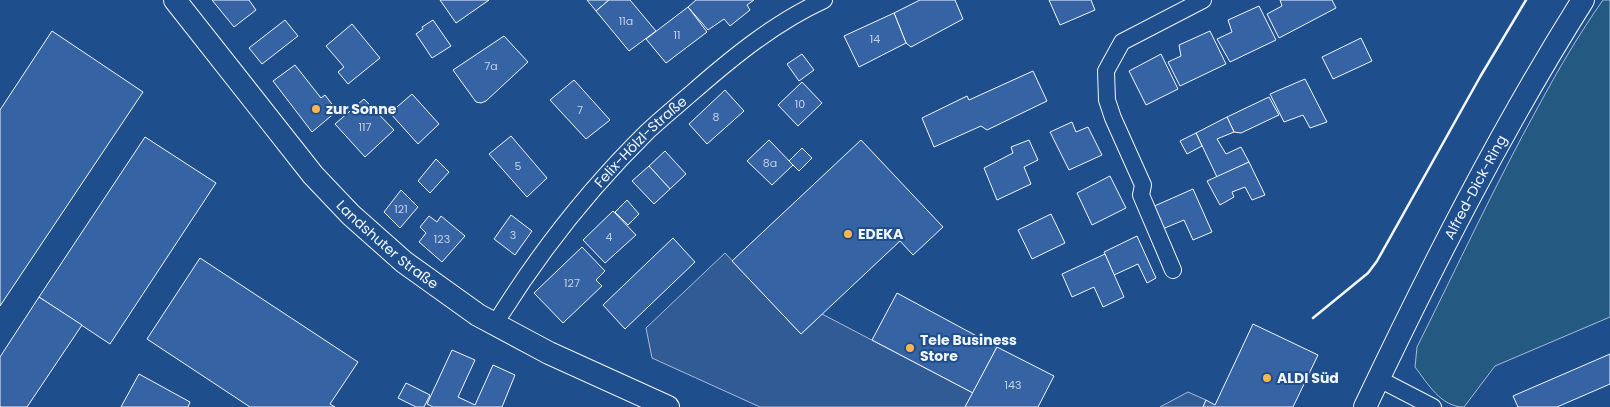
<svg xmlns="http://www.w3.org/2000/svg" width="1610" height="407" font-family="Poppins,sans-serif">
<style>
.green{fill:#245a82;stroke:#a8bbd7}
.parking{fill:#305b95;stroke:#a8bbd7}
.building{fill:#3563a3;stroke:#f2f6ff}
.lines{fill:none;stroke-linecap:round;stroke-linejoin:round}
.street-casing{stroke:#f2f6ff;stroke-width:18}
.secondary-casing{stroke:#f2f6ff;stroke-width:24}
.street{stroke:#1f4e8c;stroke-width:16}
.secondary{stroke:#1f4e8c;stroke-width:22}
.wall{stroke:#f2f6ff;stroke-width:2.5}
.poi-dot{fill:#ffb74d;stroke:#1f4e8c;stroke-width:2}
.labels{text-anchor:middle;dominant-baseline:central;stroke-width:4;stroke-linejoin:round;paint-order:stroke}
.number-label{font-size:11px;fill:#c3d1e8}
.poi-label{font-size:14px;font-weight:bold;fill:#f2f6ff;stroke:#1f4e8c;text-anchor:start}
.street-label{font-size:14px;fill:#f2f6ff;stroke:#1f4e8c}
</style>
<rect width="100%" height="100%" fill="#1f4e8c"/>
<path class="green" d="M1603,0H1610V317L1495,366L1464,407C1441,407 1428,384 1415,367L1417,347C1457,267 1495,185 1538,107C1558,70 1579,34 1603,0Z"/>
<g class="parking">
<path d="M725,253L801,334L822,314L973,393L965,407H760L652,358L646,328Z"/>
<path d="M1188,392L1206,400L1203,407H1160Z"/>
</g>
<g class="building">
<path d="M212,0H249L256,10L234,27Z"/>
<path d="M440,0H489L456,23Z"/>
<path d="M587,0H609L596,11Z"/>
<path d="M609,0H630L656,31L629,51L596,11Z"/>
<path d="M696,0H754L747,5L750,10L730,26L724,19L708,30L688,7Z"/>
<path d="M920,0H955L963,19L911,47L906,43L894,13Z"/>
<path d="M1049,0H1091L1095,10L1060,25Z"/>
<path d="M1280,0H1332L1336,8L1279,38L1267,14L1282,6Z"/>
<path d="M1259,6L1276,40L1230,62L1217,39L1232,32L1228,20Z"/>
<path d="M688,7L707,32L666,63L646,39Z"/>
<path d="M894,13L906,43L859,67L844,36Z"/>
<path d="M285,20L298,36L262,64L249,48Z"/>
<path d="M433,20L451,46L432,58L416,34L423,29L422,27Z"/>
<path d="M352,24L380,58L348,84L338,72L344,67L326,46Z"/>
<path d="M52,31L143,92L0,306V110Z"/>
<path d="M1210,31L1226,64L1180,86L1168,62L1181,56L1179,45Z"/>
<path d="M504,36L528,62L486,101L481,103L476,102L453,70Z"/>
<path d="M1361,38L1372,61L1333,79L1322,57Z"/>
<path d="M802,54L814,70L799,81L787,64Z"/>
<path d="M1161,54L1178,89L1146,105L1129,71Z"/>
<path d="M295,65L321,98L325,95L337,111L312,132L273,81Z"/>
<path d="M1033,71L1047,101L987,130L981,126L934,147L922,118L967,96L969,100Z"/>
<path d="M1305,79L1327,122L1310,128L1303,115L1284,122L1270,94Z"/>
<path d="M574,80L610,120L586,139L550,100Z"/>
<path d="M802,82L822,103L798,126L778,105Z"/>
<path d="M725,90L744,111L707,144L689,124Z"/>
<path d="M412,94L439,124L418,144L390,113Z"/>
<path d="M1269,97L1279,115L1241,133L1234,132L1227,117Z"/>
<path d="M364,99L394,130L365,157L335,124Z"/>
<path d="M1227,117L1234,132L1217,139L1226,154L1241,147L1249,162L1217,177L1196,133Z"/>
<path d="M1072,122L1076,132L1088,127L1102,155L1069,170L1050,132Z"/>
<path d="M1196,133L1202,146L1187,154L1180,141Z"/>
<path d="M511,136L547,178L527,197L489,154Z"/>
<path d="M145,137L216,183L110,344L39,297Z"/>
<path d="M769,140L793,165L772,185L747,161Z"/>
<path d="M861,140L943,227L913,255L900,241L801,334L732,261Z"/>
<path d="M1029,140L1038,160L1024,167L1031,184L997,200L984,168L1013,153L1011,147Z"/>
<path d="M802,148L812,158L799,171L789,161Z"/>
<path d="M665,151L686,174L670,189L649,166Z"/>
<path d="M436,159L449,172L430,193L418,181Z"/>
<path d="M1249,162L1265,195L1252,200L1245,187L1232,192L1234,197L1220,205L1207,181Z"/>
<path d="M649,166L670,189L654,204L632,181Z"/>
<path d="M1110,176L1126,208L1092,225L1077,193Z"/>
<path d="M1193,189L1212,232L1193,240L1184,220L1160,230L1150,208Z"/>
<path d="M401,190L418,207L400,228L384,212Z"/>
<path d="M627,200L639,214L628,225L615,212Z"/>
<path d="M613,211L636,235L605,263L583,240Z"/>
<path d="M1051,214L1065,243L1032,259L1018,230Z"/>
<path d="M511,215L532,231L515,255L494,239Z"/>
<path d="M429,216L437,222L441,216L465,236L442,262L419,242L426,233L420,227Z"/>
<path d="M1137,236L1156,278L1147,283L1138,264L1114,275L1104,252Z"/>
<path d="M673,238L695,262L625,329L603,305Z"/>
<path d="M582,247L605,271L596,280L602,286L563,323L534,293Z"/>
<path d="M1105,254L1124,297L1103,307L1094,287L1072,297L1062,274Z"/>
<path d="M200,258L358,362L330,404L335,407H250L147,339Z"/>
<path d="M897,293L997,347L973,393L872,340Z"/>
<path d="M39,297L82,325L27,407H0V357Z"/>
<path d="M1253,324L1318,355L1293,407H1203L1206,400L1215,405Z"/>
<path d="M997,347L1054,376L1038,407H965Z"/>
<path d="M452,350L475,360L458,397L475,405L493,365L515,375L502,407H433L427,404Z"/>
<path d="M1610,354V384L1557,407H1518L1513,396Z"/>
<path d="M139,374L190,402L188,407H121Z"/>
<path d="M406,383L430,395L424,407H416L398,398Z"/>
</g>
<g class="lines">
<defs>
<g id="street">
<path d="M1173,270L1141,195L1143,185L1113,118L1107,100L1106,71L1122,42L1203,0"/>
<path id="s1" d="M495,324C538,254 590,188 648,131C663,117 679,104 694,91C734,56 776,22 824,0"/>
<path d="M1379,379L1433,407"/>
</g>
<g id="secondary">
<path id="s2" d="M175,0L313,175L351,215L404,262L478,315L549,353L668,407"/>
<path id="s3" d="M1365,407C1431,268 1501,130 1583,0"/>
</g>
</defs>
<use href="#street" class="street-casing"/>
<use href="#secondary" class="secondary-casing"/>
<use href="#street" class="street"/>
<use href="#secondary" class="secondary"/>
<path class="wall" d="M1313,318L1368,273L1377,261L1480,77L1526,0"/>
</g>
<g class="poi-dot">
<circle cx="316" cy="109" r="5"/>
<circle cx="848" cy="234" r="5"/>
<circle cx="910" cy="348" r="5"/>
<circle cx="1267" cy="378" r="5"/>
</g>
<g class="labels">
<g class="number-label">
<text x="626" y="21">11a</text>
<text x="677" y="35">11</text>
<text x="875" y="39">14</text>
<text x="491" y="66">7a</text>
<text x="800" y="104">10</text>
<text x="580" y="110">7</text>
<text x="716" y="117">8</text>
<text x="365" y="127">117</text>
<text x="770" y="163">8a</text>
<text x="518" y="166">5</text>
<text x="401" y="209">121</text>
<text x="513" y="235">3</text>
<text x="609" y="237">4</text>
<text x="442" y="239">123</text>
<text x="572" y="283">127</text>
<text x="1013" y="385">143</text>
</g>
<g class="poi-label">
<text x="326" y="109">zur Sonne</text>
<text x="858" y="234">EDEKA</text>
<text x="920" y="340">Tele Business<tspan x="920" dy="16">Store</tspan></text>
<text x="1277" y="378">ALDI Süd</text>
</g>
<g class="street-label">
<text stroke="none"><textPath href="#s1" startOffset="234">Felix-Hölzl-Straße</textPath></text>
<text stroke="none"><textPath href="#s3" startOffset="246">Alfred-Dick-Ring</textPath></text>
<text stroke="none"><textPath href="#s2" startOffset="325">Landshuter Straße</textPath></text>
</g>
</g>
</svg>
